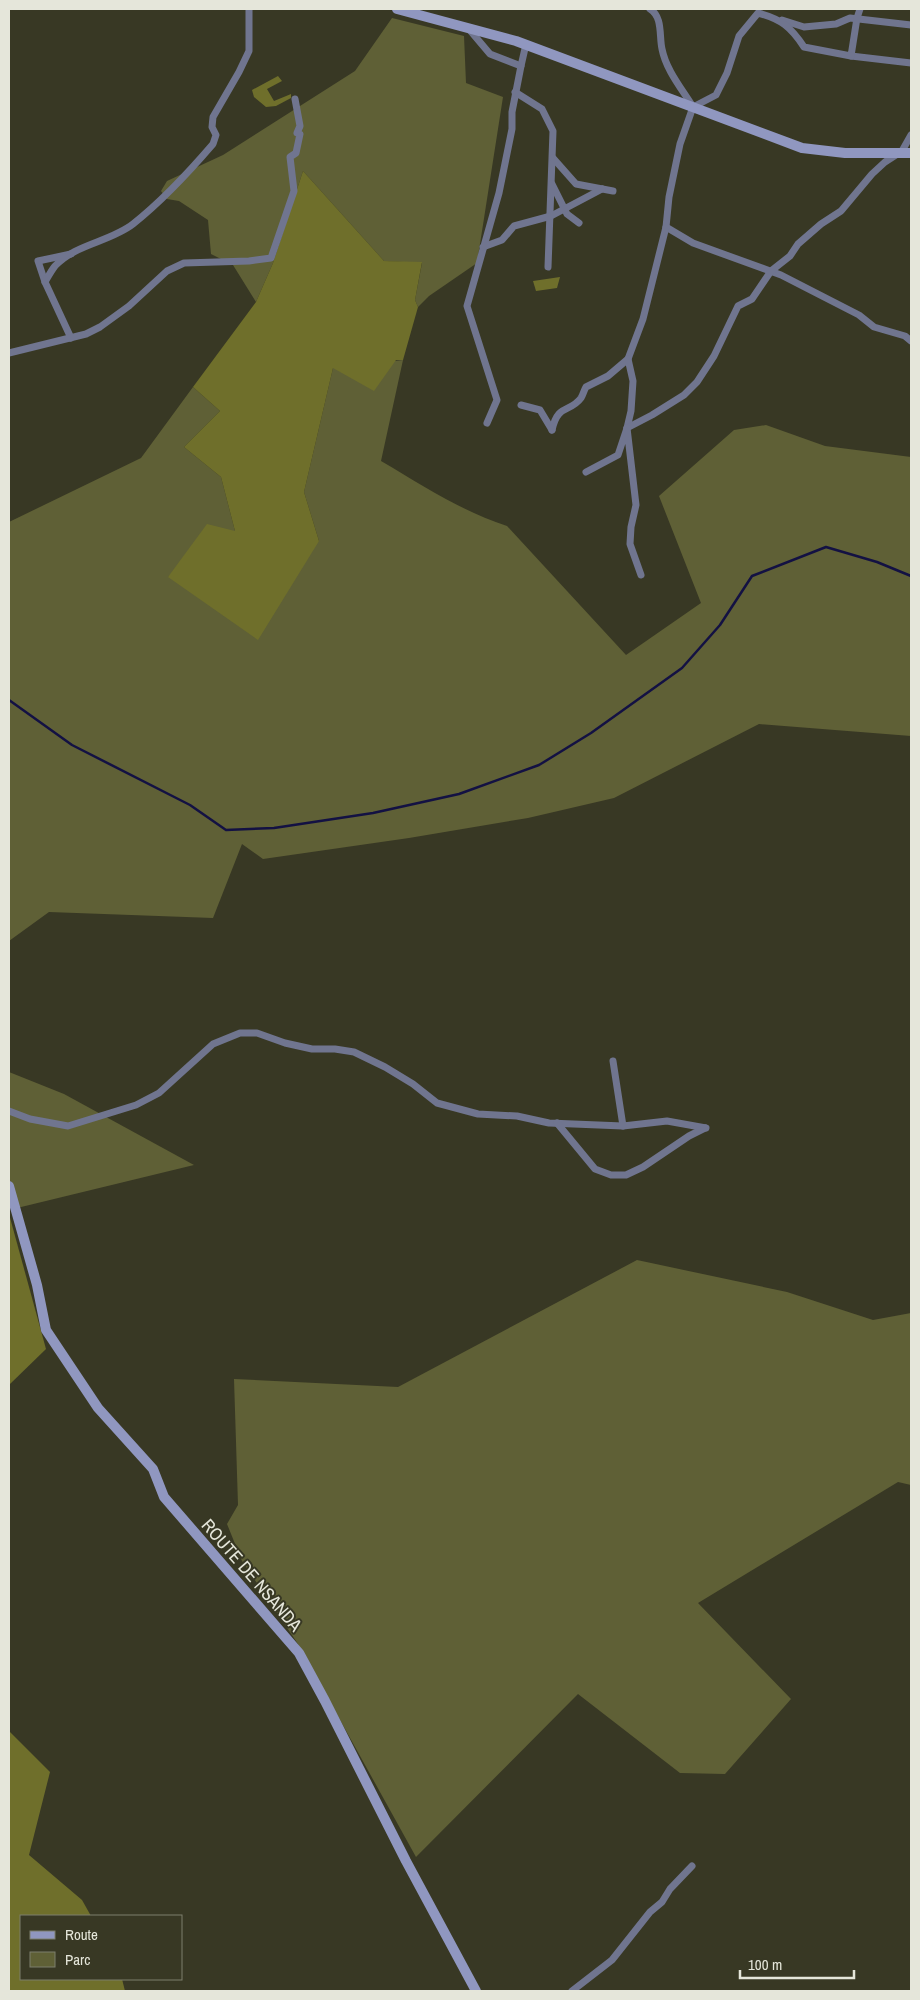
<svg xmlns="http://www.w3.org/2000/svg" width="920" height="2000" font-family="'Archivo Narrow',sans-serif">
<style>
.green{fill:#5f6036}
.forest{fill:#6f6f2b}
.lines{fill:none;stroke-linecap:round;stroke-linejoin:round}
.stream{stroke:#131143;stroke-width:2.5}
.street{stroke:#70758f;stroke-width:7}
.secondary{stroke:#9097c0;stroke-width:10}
.labels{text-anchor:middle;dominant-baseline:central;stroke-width:4;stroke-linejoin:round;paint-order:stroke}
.street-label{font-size:18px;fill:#e5e6da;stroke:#383824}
</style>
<rect width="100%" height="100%" fill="#383824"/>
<g class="green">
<path d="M392,18L464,36L466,83L503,97L477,263L429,296L418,307L415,300L422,263L384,261L303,171L273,263L256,302L233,265L211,254L208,220L179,201L167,199L161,191L167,181L223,155L355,71Z"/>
<path d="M403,360L381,461C422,485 461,511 507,526L626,655L701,603L659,496L734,430L766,425L825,446L911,457V736L759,724L614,798L528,818L409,838L263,859L242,844L213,918L49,912L9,941V522L141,458L193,387L220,411L184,447L221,477L235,531L168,577L319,541L304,492L333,368Z"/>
<path d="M9,1072L64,1094L194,1165L17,1208L9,1179Z"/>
<path d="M637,1260L787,1292L873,1320L911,1313V1485L898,1482L698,1603L791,1699L725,1774L680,1773L578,1694L416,1857L298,1644L242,1561L227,1524L238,1505L234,1379L398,1387Z"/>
</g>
<g class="forest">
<path d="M278,76L282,81L267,89L274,101L291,94V98L276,106L266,107L254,97L252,90Z"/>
<path d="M303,171L384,261L422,262L415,300L418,307L403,360H396L374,391L333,368L304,492L319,541L258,640L168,577L207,524L235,531L221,477L184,447L220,411L193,387L256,302L273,263Z"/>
<path d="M560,277L557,288L536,291L533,281Z"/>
<path d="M9,1214L46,1349L9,1385Z"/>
<path d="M9,1731L50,1772L29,1855L82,1900L91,1916H21V1979H122L125,1991H9Z"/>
</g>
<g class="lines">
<path class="stream" d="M9,700L72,745L190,805L226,830L274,828L373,813L459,794L539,765L591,733L682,668L720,625L752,576L826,547L877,562L911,576"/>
<g class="street">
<path d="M650,9C663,17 659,36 662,49C666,70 682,89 693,107"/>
<path d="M782,20L804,27L836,24L850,18L911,25"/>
<path d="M468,28L490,54L521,66L512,112V129L499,193L467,306L497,400L487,423"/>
<path d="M851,56L911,63"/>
<path d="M521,66L526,44"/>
<path d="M515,92L542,109L553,131L548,267"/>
<path d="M553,158L576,184L613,191"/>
<path d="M552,184L567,214L579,223"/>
<path d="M666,227L693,243L781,275L859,315L874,327L905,336L911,341"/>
<path d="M483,247L502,240L514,226L551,216L602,189"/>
<path d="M71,254L38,261L45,282L71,338"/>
<path d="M45,282C48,277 51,271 55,266C75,244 110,242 133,224C162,201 189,172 213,144L216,135L212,127L213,117L239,72L249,51V9"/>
<path d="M9,353L86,334L100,327L129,306L167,271L184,263L249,261L271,258L294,191L290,157L296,153L300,134L297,133L300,126L295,99"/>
<path d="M521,405L540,410L552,430"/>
<path d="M627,428L631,411L633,381L628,359L643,319L666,227L669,197L680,144L693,107L716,95L727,73L739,36L758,13C781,19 791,27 804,47L851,56L857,18L860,9"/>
<path d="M627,428L652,415L684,395L697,382L714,356L738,306L752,299L771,271L790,256L798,244L821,224L841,211L872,174L885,162L902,151L911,135"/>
<path d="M552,430C558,403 570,413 581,398C583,395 584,390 586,387L608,376L628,359"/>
<path d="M586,472L618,455L627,428L636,505L631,527L630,544L641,575"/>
<path d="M613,1061L623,1126"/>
<path d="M9,1111L30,1119L68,1126L136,1105L159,1093L213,1044L240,1033H257L285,1043L312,1049H335L354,1052L385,1067L413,1084L437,1103L478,1114L517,1116L549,1123L623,1126L667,1121L706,1128"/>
<path d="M557,1123L595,1169L611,1175H626L643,1167L689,1136L705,1128"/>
<path d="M572,1991L612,1960L650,1912L662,1902L670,1889L692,1866"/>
</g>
<g class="secondary">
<path d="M397,9L516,41L802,148L845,153H911"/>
<path d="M9,1186L37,1285L46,1330L98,1408L153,1469L164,1497L299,1653L325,1701L406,1861L476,1991"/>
</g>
</g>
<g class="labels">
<g class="street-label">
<text transform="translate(252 1575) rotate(49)">ROUTE DE NSANDA</text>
</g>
</g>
<rect width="920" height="2000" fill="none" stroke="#e5e6da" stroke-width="20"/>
<rect x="20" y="1915" width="162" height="65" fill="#383824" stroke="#7d7e6d"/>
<rect x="30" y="1931" width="25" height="8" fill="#9097c0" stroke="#7d7e6d"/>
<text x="65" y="1940" font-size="15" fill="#e5e6da">Route</text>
<rect x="30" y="1952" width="25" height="15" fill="#5f6036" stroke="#7d7e6d"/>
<text x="65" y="1965" font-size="15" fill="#e5e6da">Parc</text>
<path d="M740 1970v8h114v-8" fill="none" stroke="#e5e6da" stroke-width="2.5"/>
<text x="748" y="1970" font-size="15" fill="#e5e6da" stroke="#383824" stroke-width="4" paint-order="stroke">100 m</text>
</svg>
